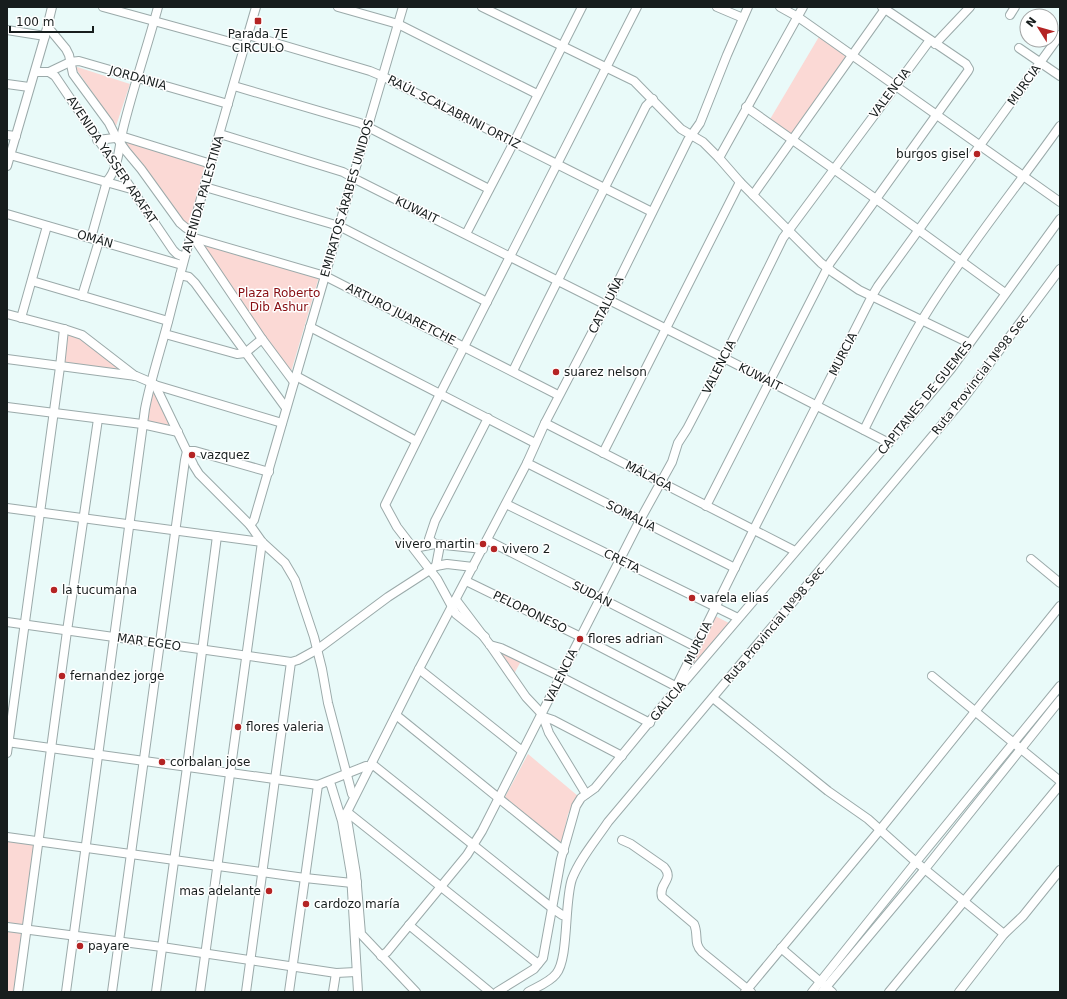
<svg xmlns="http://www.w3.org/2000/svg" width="1067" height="999" font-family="'DejaVu Sans',sans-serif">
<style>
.green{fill:#fbd9d5}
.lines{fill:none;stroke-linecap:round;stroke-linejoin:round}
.minor-casing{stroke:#9baaaa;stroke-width:10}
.minor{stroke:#fff;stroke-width:8}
.poi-dot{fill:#b42424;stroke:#fff;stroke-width:1.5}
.labels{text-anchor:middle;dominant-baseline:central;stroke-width:3;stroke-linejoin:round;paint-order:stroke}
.poi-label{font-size:12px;fill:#171d1d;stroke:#fff;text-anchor:start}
.street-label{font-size:12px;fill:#171d1d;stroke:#fff}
.park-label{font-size:12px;fill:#870d11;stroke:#fff}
</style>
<rect width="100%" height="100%" fill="#e9faf9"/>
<g class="green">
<path d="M820,35L850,56L792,137L769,121Z"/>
<path d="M74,66L130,84L116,126Z"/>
<path d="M122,138L208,166L192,230L186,227L128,151Z"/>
<path d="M201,244L319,277L291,372L245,308Z"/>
<path d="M64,330L82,336L134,376L60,366Z"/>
<path d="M150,382L177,431L143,424Z"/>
<path d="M715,616L729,623L691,668L689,667Z"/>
<path d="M500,650L521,661L514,674L500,653Z"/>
<path d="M528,754L578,796L568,814L561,845L505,797Z"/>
<path d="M7,838L39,842L18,992H7Z"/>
</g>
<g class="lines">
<defs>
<g id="minor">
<path d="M103,7L245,46"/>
<path d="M338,7L398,24L537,94"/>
<path d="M482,7L634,81L681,129L703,142L719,158L740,182L821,263L834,273L859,290L969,343"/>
<path d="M717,7L743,18"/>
<path d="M780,7L798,17L1060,202"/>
<path d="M1010,15L1015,7"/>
<path d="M47,26L66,49L69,55L73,74L109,123L116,137L126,151L141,169L180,223L186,228L192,231"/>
<path d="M7,30L45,36"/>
<path d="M248,35L370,71L382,76L652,212"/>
<path d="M935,44L970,7"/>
<path d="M1019,48L1060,76"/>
<path d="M35,72H49L55,76L173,250L177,254L184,257"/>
<path d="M49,72L70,62L79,61L228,104"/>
<path d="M7,84L29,87"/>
<path d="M234,86L360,123L489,189"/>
<path d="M746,107L876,199L1005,293"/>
<path d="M220,134L343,172L359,181L606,305"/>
<path d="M7,135L16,136"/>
<path d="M97,140L124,137L211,164"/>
<path d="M10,155L131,189"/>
<path d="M719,158L803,7"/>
<path d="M7,166L45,36L52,7"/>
<path d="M205,187L339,226L487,302"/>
<path d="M753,195L885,9"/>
<path d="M7,214L182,265"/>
<path d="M466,234L514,142L582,7"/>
<path d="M191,237L325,276L558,395"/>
<path d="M91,238L107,181C119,168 119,145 123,129C133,88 147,48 158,7"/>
<path d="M194,238L262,339L294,382"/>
<path d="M180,275L189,277L195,283L286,408"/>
<path d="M32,281L168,321"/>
<path d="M82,296L99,241"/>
<path d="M609,300L724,358L889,443"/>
<path d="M7,314L64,329L82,335L135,376"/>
<path d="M21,318L47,226"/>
<path d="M310,327L535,443"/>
<path d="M165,334L237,354L245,353L262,339"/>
<path d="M7,359L136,376L150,382L155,385L282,423"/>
<path d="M513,371C556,282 602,194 646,106L653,99"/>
<path d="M296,376L416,441"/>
<path d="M155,385L194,466L199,474L250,525L262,542L285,563L295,580L314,637L322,669L328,703L352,794"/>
<path d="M7,407L142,424L178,432"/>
<path d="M545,423L795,551"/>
<path d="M864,430C884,390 903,350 927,312C967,248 1016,188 1060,126"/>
<path d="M603,453L740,182"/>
<path d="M527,463L735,568"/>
<path d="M506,504L738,618"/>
<path d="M706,506L830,263L968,71L969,69L966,64L882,7"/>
<path d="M7,508L262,542"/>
<path d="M250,525L254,520L325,276L353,177L403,7"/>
<path d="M487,540L696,647"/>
<path d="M414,548L435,544"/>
<path d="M483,549L435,544L429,539L435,521L488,418"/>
<path d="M1031,559L1060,583"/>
<path d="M436,566L440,545"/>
<path d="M466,581L581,637L679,688"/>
<path d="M456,600L490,645L526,697L542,714L549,733L586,794"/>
<path d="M7,622L291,662L298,660L318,649L388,597L436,566L447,564L473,567"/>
<path d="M485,637L456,614L437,579L397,527L385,505L440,394L637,7"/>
<path d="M490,645L501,648L561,677L650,723"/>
<path d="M419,669L522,751"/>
<path d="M932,676L1060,781"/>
<path d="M677,685L754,529L872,296L878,286L1060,35"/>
<path d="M713,698L828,791L868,819L916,862L1004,934"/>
<path d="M396,715L564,851"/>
<path d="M544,717L553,720L622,756"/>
<path d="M7,742L318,785L366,766L370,767"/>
<path d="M7,753L60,367L64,329"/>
<path d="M372,764L552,908L562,915L566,916"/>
<path d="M328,782L331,785L342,821L351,874L358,992"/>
<path d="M347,812L538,964"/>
<path d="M7,837L305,878L352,883L357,882"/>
<path d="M622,840L631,844L664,867C675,880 658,883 662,897L694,924C699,935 693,943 702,952L751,992"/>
<path d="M409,925L490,992"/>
<path d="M7,927L162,947L336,973L356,972"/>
<path d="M781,948L832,992"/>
<path d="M381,956L387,952L467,855L482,831L640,520L672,462L678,443L687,429L724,358L783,238L930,40"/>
<path d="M18,992L67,631L98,419"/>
<path d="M66,992L145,409C151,378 161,349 169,318C195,214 226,110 256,7"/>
<path d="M112,992L185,460L187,451H195L269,472"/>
<path d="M156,992L187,767L217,536"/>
<path d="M200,992L262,542"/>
<path d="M246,992L291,662"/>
<path d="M289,992L318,785"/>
<path d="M333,992L336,973"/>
<path d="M416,992L361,934L356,874L347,819V812L419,669L527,463L545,423L609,300L688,140L700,123L727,55L748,7"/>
<path d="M497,992L534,969L543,958L561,859L576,806L581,798L595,788L669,698L679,688L937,386L951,369L1060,219"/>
<path d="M528,992C537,987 550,982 556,974C569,959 564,902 572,879C580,858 596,840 608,822L961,402L1060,269"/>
<path d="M745,992L879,831L1060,606"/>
<path d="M812,992L916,862L1060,686"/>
<path d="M822,992L925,869L1060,700"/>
<path d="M889,992L1060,785"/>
<path d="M959,992L1004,934L1023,916L1060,870"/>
</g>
</defs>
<use href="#minor" class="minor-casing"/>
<use href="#minor" class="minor"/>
</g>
<g class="poi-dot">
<rect x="254" y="17" width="8" height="8" rx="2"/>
<circle cx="977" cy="154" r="4"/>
<circle cx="556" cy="372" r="4"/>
<circle cx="192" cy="455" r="4"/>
<circle cx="483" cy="544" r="4"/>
<circle cx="494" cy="549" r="4"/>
<circle cx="54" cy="590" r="4"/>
<circle cx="692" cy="598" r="4"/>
<circle cx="580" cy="639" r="4"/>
<circle cx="62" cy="676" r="4"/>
<circle cx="238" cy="727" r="4"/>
<circle cx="162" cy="762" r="4"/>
<circle cx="269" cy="891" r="4"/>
<circle cx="306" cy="904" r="4"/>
<circle cx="80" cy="946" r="4"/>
</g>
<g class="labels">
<g class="poi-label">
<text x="258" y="34" text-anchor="middle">Parada 7E<tspan x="258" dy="14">CIRCULO</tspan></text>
<text x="969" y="154" text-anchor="end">burgos gisel</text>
<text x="564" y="372">suarez nelson</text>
<text x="200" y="455">vazquez</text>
<text x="475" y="544" text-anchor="end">vivero martin</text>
<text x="502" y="549">vivero 2</text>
<text x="62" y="590">la tucumana</text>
<text x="700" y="598">varela elias</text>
<text x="588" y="639">flores adrian</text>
<text x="70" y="676">fernandez jorge</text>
<text x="246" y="727">flores valeria</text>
<text x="170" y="762">corbalan jose</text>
<text x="261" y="891" text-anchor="end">mas adelante</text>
<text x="314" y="904">cardozo maría</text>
<text x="88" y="946">payare</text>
</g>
<g class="street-label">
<text transform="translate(138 78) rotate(16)">JORDANIA</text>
<text transform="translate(1024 85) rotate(-54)">MURCIA</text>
<text transform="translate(890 93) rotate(-53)">VALENCIA</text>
<text transform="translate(454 112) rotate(27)">RAÚL SCALABRINI ORTIZ</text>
<text transform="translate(112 160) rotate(56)">AVENIDA YASSER ARAFAT</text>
<text transform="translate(203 194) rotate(-74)">AVENIDA PALESTINA</text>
<text transform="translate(347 198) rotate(-74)">EMIRATOS ÁRABES UNIDOS</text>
<text transform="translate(417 210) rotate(26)">KUWAIT</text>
<text transform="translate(95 239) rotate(16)">OMÁN</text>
<text transform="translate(606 305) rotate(-63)">CATALUÑA</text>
<text transform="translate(401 314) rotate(27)">ARTURO JUARETCHE</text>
<text transform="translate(843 354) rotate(-63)">MURCIA</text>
<text transform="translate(719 367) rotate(-63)">VALENCIA</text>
<text transform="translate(980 375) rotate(-52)">Ruta Provincial Nº98 Sec</text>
<text transform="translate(760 377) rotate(27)">KUWAIT</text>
<text transform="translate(925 398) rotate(-51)">CAPITANES DE GUEMES</text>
<text transform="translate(649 476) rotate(27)">MÁLAGA</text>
<text transform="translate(631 516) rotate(27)">SOMALIA</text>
<text transform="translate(622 561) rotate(26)">CRETA</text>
<text transform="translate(592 594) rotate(27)">SUDÁN</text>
<text transform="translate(530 612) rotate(26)">PELOPONESO</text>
<text transform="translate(774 625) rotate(-50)">Ruta Provincial Nº98 Sec</text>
<text transform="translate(149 642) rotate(8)">MAR EGEO</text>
<text transform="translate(698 643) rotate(-64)">MURCIA</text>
<text transform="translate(561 676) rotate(-64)">VALENCIA</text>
<text transform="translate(668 701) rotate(-50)">GALICIA</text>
</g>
<g class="park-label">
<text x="279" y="293">Plaza Roberto<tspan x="279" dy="14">Dib Ashur</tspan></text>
</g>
</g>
<rect width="1067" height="999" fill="none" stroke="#171d1d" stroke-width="16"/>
<g transform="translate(1039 28) rotate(307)"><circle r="19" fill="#ffffff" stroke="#a2a5a5"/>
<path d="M0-3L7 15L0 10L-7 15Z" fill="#b42424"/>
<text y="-6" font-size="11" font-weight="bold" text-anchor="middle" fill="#171d1d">N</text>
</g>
<path d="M10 26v6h83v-6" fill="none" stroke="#171d1d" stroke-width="2"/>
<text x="16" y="26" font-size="12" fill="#171d1d" stroke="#ffffff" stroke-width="3" paint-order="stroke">100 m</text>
</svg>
